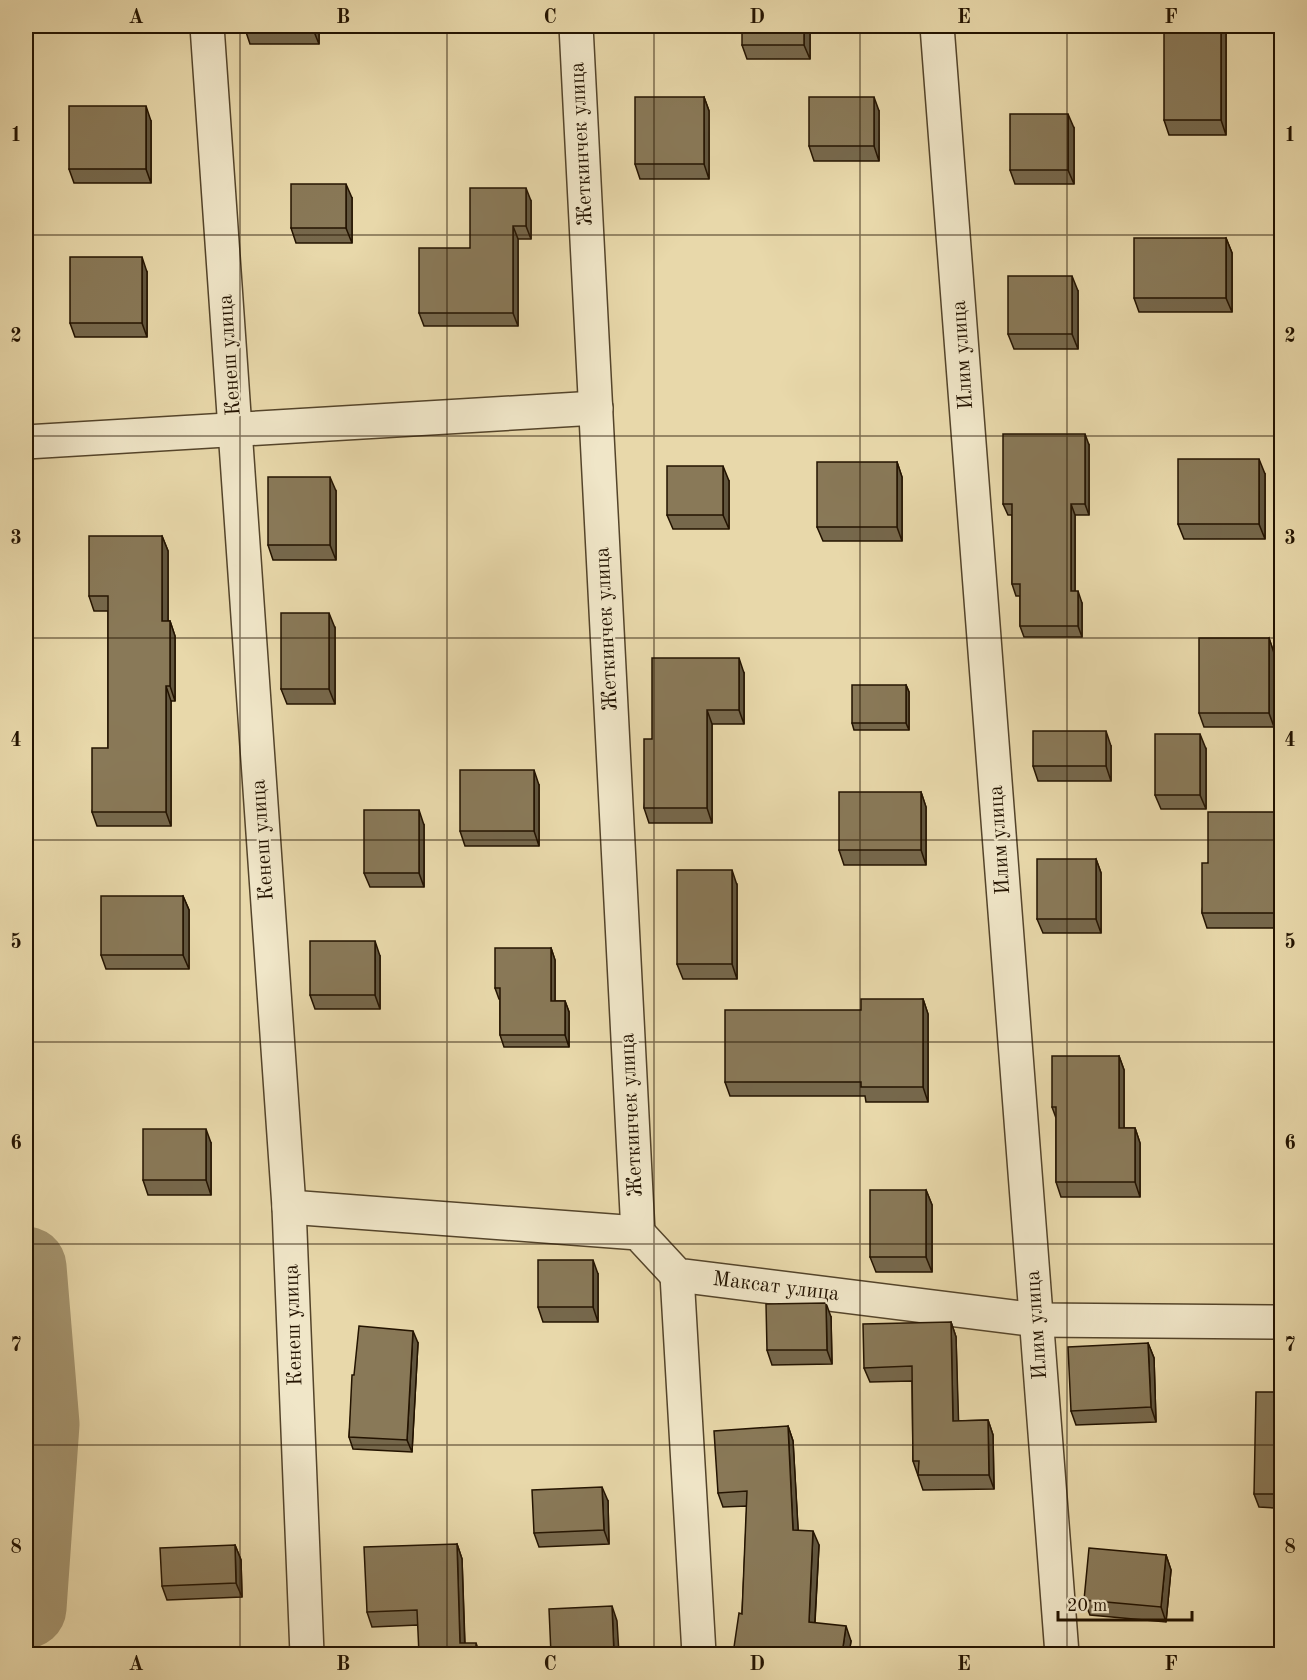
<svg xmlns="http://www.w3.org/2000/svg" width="1307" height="1680" font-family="'Old Standard TT',serif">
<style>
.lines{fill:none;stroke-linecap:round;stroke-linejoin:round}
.river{stroke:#a59570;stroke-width:81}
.street-casing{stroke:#54442a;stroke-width:36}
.street{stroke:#f0e6c8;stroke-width:33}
.wall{fill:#76684c;stroke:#231300;stroke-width:1.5}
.shaded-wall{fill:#60553e;stroke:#231300;stroke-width:1.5}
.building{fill:#897958;stroke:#231300;stroke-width:1.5}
.grid{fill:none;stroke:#231300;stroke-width:1.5;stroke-opacity:0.55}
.labels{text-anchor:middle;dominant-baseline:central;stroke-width:4.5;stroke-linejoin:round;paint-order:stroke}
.street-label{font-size:21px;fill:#231300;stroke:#f0e6c8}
.neatline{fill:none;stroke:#231300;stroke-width:2}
.grid-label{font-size:20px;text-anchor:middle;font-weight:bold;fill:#231300}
</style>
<rect width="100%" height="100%" fill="#e8d8aa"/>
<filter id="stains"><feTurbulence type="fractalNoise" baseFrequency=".00333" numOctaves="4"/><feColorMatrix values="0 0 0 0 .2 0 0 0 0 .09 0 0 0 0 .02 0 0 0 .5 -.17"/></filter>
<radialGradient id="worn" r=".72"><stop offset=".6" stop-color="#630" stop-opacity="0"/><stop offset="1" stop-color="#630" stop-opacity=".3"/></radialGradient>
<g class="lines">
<path class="river" d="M26,1267L39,1424L26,1608"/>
<defs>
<g id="street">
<path d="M207,26L289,1207L307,1654"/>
<path d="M576,26L638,1233"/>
<path d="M937,26L1062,1654"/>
<path d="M26,442L596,408"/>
<path d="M289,1207L638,1233L677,1275L1037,1320L1282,1322"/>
<path d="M677,1275L699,1654"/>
</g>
</defs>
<use href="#street" class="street-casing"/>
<use href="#street" class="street"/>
</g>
<g class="wall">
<path d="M319,26V44H250L245,29Z"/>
<path d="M810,26V59H747L742,45Z"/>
<path d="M1226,26V135H1169L1164,120Z"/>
<path d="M704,97L709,111V179H640L635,164Z"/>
<path d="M879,111V161H814L809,146Z"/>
<path d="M151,121V183H74L69,169Z"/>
<path d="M1074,128V184H1015L1010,170Z"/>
<path d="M352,198V243H296L291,228Z"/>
<path d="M531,201V239H518V326H424L419,313L470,248Z"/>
<path d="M1226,238L1232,253V312H1139L1134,298Z"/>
<path d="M147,272V337H75L70,323Z"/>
<path d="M1078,291V349H1014L1008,334Z"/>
<path d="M1089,445V515H1075V591L1082,603V637H1024L1020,626V596H1016L1012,584V515H1008L1003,504Z"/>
<path d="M897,462L902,477V541H823L817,527Z"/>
<path d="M1265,474V539H1184L1178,524Z"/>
<path d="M729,481V529H673L667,515Z"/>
<path d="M336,491V560H273L268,545Z"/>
<path d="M162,536L168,551V621H170L175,636V701H171V826H97L92,812L108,748V611H94L89,596Z"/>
<path d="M335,628V704H287L281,689Z"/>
<path d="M1269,638L1274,653V727H1204L1199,713Z"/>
<path d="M744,673V724H712V823H649L644,808L652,739Z"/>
<path d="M906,685L909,692V730H854L852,723Z"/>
<path d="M1111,746V781H1038L1033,766Z"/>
<path d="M1206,749V809H1161L1155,795Z"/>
<path d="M539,785V846H465L460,831Z"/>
<path d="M921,792L926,807V865H844L839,850Z"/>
<path d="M1275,812L1281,826V928H1207L1202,913L1208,863Z"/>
<path d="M424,825V887H370L364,873Z"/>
<path d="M1096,859L1101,873V933H1043L1037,919Z"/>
<path d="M737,885V979H683L677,964Z"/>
<path d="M183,896L189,910V969H106L101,955Z"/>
<path d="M551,948L555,960V1001H565L569,1012V1047H504L500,1035V999H499L495,988Z"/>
<path d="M380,956V1009H315L310,995Z"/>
<path d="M923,999L928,1014V1102H866L865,1096H730L725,1082L861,1010Z"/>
<path d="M1119,1056L1124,1070V1128H1135L1140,1143V1197H1061L1056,1182V1118L1052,1107Z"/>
<path d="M211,1143V1195H148L143,1180Z"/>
<path d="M926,1190L932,1205V1272H876L870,1257Z"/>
<path d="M598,1274V1322H543L538,1307Z"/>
<path d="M831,1317L832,1364L772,1365L767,1350Z"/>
<path d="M951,1322L956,1337L958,1421L988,1420L993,1435L994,1489L923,1490L913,1461L912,1381L870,1382L864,1368Z"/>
<path d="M418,1343L412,1452L353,1449L349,1437L354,1375Z"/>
<path d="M1148,1343L1154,1358L1156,1422L1076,1425L1071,1411Z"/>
<path d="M1281,1392L1274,1508L1259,1507L1254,1494Z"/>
<path d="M788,1426L793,1441L798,1530L819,1545L815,1623L851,1641L849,1654H733L742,1614L747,1506L723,1507L718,1493Z"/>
<path d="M608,1501L609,1544L539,1547L534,1533Z"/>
<path d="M457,1544L462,1559L465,1643L480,1654L418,1625L372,1627L367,1612Z"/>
<path d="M235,1545L241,1560L242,1597L167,1600L162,1586Z"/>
<path d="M1166,1555L1171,1570L1166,1622L1090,1615L1084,1600Z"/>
</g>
<g class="shaded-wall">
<path d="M313,26H319V44L313,29Z"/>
<path d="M804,26H810V59L804,45Z"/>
<path d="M1221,26H1226V135L1221,120Z"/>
<path d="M704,97L709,111V179L704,164Z"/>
<path d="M874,97L879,111V161L874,146Z"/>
<path d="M146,106L151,121V183L146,169Z"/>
<path d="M1068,114L1074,128V184L1068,170Z"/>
<path d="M346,184L352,198V243L346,228Z"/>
<path d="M526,188L531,201V239L526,226Z"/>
<path d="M513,226L518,239V326L513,313Z"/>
<path d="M1226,238L1232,253V312L1226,298Z"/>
<path d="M142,257L147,272V337L142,323Z"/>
<path d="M1072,276L1078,291V349L1072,334Z"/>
<path d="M1085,434L1089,445V515L1085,504Z"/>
<path d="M1259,459L1265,474V539L1259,524Z"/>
<path d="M897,462L902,477V541L897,527Z"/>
<path d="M723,466L729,481V529L723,515Z"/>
<path d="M330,477L336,491V560L330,545Z"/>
<path d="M1071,504L1075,515V603L1071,591Z"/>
<path d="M162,536L168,551V636L162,621Z"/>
<path d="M1078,591L1082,603V637L1078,626Z"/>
<path d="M329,613L335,628V704L329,689Z"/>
<path d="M170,621L175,636V701L170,686Z"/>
<path d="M1269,638L1274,653V727L1269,713Z"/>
<path d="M739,658L744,673V724L739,710Z"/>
<path d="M906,685L909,692V730L906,723Z"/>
<path d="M166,686L171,701V826L166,812Z"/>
<path d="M707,710L712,724V823L707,808Z"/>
<path d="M1106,731L1111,746V781L1106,766Z"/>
<path d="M1200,734L1206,749V809L1200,795Z"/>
<path d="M534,770L539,785V846L534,831Z"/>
<path d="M921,792L926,807V865L921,850Z"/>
<path d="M419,810L424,825V887L419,873Z"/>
<path d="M1275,812L1281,826V923L1278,913L1275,863Z"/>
<path d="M1096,859L1101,873V933L1096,919Z"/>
<path d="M732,870L737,885V979L732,964Z"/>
<path d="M183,896L189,910V969L183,955Z"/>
<path d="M375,941L380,956V1009L375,995Z"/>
<path d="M551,948L555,960V1012L551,1001Z"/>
<path d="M923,999L928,1014V1102L923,1087Z"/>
<path d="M565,1001L569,1012V1047L565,1035Z"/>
<path d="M1119,1056L1124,1070V1143L1119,1128Z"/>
<path d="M1135,1128L1140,1143V1197L1135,1182Z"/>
<path d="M206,1129L211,1143V1195L206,1180Z"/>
<path d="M926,1190L932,1205V1272L926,1257Z"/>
<path d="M593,1260L598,1274V1322L593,1307Z"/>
<path d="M826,1303L831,1317L832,1364L827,1350Z"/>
<path d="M951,1322L956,1337L959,1435L953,1421Z"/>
<path d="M413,1331L418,1343L412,1452L407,1440Z"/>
<path d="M1148,1343L1154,1358L1156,1422L1151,1407Z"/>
<path d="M988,1420L993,1435L994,1489L989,1475Z"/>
<path d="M788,1426L793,1441L799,1544L793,1530Z"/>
<path d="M602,1487L608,1501L609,1544L604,1530Z"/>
<path d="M813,1531L819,1545L814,1636L809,1622Z"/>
<path d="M457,1544L462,1559L465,1654L460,1643Z"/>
<path d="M235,1545L241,1560L242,1597L236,1583Z"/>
<path d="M1166,1555L1171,1570L1166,1622L1161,1607Z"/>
<path d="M612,1606L617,1621L619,1654H614Z"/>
<path d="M846,1626L851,1641L849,1654H842Z"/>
<path d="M476,1643L480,1654H476Z"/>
</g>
<g class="building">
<rect x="245" y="26" width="68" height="3"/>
<rect x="742" y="26" width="62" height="19"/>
<rect x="1164" y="26" width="57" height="94"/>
<rect x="635" y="97" width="69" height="67"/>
<rect x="809" y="97" width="65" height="49"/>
<rect x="69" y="106" width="77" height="63"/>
<rect x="1010" y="114" width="58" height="56"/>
<rect x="291" y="184" width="55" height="44"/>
<path d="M470,188H526V226H513V313H419V248H470Z"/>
<rect x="1134" y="238" width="92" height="60"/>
<rect x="70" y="257" width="72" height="66"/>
<rect x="1008" y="276" width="64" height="58"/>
<path d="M1003,434H1085V504H1071V591H1078V626H1020V584H1012V504H1003Z"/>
<rect x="1178" y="459" width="81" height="65"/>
<rect x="817" y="462" width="80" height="65"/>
<rect x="667" y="466" width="56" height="49"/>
<rect x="268" y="477" width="62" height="68"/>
<path d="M89,536H162V621H170V686H166V812H92V748H108V596H89Z"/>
<rect x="281" y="613" width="48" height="76"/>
<rect x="1199" y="638" width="70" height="75"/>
<path d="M652,658H739V710H707V808H644V739H652Z"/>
<rect x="852" y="685" width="54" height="38"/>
<rect x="1033" y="731" width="73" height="35"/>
<rect x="1155" y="734" width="45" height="61"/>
<rect x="460" y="770" width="74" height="61"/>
<rect x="839" y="792" width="82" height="58"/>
<rect x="364" y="810" width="55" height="63"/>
<path d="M1208,812H1275V863H1278V913H1202V863H1208Z"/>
<rect x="1037" y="859" width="59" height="60"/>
<rect x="677" y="870" width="55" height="94"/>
<rect x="101" y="896" width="82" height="59"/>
<rect x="310" y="941" width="65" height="54"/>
<path d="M495,948H551V1001H565V1035H500V988H495Z"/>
<path d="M861,999H923V1087H861V1082H725V1010H861Z"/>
<path d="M1052,1056H1119V1128H1135V1182H1056V1107H1052Z"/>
<rect x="143" y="1129" width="63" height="51"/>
<rect x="870" y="1190" width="56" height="67"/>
<rect x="538" y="1260" width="55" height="47"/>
<path d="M826,1303L827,1350H767L766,1304Z"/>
<path d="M951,1322L953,1421L988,1420L989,1475H918L919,1461H913L912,1366L864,1368L863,1324Z"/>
<path d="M359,1326L413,1331L407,1440L349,1437L352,1375H354Z"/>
<path d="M1148,1343L1151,1407L1071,1411L1068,1347Z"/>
<path d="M1256,1392H1281V1654H1274V1494H1254Z"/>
<path d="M788,1426L793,1530L813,1531L809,1622L846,1626L842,1654H733L739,1613L742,1614L747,1491L718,1493L714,1431Z"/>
<path d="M602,1487L604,1530L534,1533L532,1490Z"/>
<path d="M457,1544L460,1643H476V1654H419L417,1610L367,1612L364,1547Z"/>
<path d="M235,1545L236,1583L162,1586L160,1548Z"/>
<path d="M1089,1548L1166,1555L1161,1607L1084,1600Z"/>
<path d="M612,1606L614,1654H551L549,1609Z"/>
<path d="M914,1652L990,1654H914Z"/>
</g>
<path class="grid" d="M240,26V1654M447,26V1654M654,26V1654M860,26V1654M1067,26V1654M26,235H1282M26,436H1282M26,638H1282M26,840H1282M26,1042H1282M26,1244H1282M26,1445H1282"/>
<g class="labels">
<g class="street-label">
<text transform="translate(582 144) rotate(-93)">Жеткинчек улица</text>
<text transform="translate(230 355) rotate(-94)">Кенеш улица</text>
<text transform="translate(963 355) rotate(-94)">Илим улица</text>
<text transform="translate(607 629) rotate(-93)">Жеткинчек улица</text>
<text transform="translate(263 840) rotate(-94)">Кенеш улица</text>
<text transform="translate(1000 840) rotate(-94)">Илим улица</text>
<text transform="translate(632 1115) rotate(-93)">Жеткинчек улица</text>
<text transform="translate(776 1287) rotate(7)">Максат улица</text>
<text transform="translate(294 1325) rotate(-92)">Кенеш улица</text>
<text transform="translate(1037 1325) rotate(-94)">Илим улица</text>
</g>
</g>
<rect width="1307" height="1680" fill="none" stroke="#e8d8aa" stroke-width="66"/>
<path d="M1058 1611v9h134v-9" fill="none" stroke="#231300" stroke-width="3"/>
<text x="1067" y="1611" font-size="18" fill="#231300" stroke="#f0e6c8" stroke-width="4.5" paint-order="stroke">20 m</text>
<rect x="33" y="33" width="1241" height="1614" class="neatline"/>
<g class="grid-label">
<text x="136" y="23">A</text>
<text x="343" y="23">B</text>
<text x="550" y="23">C</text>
<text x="757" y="23">D</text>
<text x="964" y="23">E</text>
<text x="1171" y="23">F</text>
<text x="16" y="141">1</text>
<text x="1290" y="141">1</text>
<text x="16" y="342">2</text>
<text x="1290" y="342">2</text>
<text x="16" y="544">3</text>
<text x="1290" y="544">3</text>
<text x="16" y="746">4</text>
<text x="1290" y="746">4</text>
<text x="16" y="948">5</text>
<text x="1290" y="948">5</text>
<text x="16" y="1149">6</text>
<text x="1290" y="1149">6</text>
<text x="16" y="1351">7</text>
<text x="1290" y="1351">7</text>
<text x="16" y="1553">8</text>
<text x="1290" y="1553">8</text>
<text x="136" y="1670">A</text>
<text x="343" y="1670">B</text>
<text x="550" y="1670">C</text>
<text x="757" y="1670">D</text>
<text x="964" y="1670">E</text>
<text x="1171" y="1670">F</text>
</g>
<rect width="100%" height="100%" filter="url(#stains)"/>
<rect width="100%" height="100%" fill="url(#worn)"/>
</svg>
